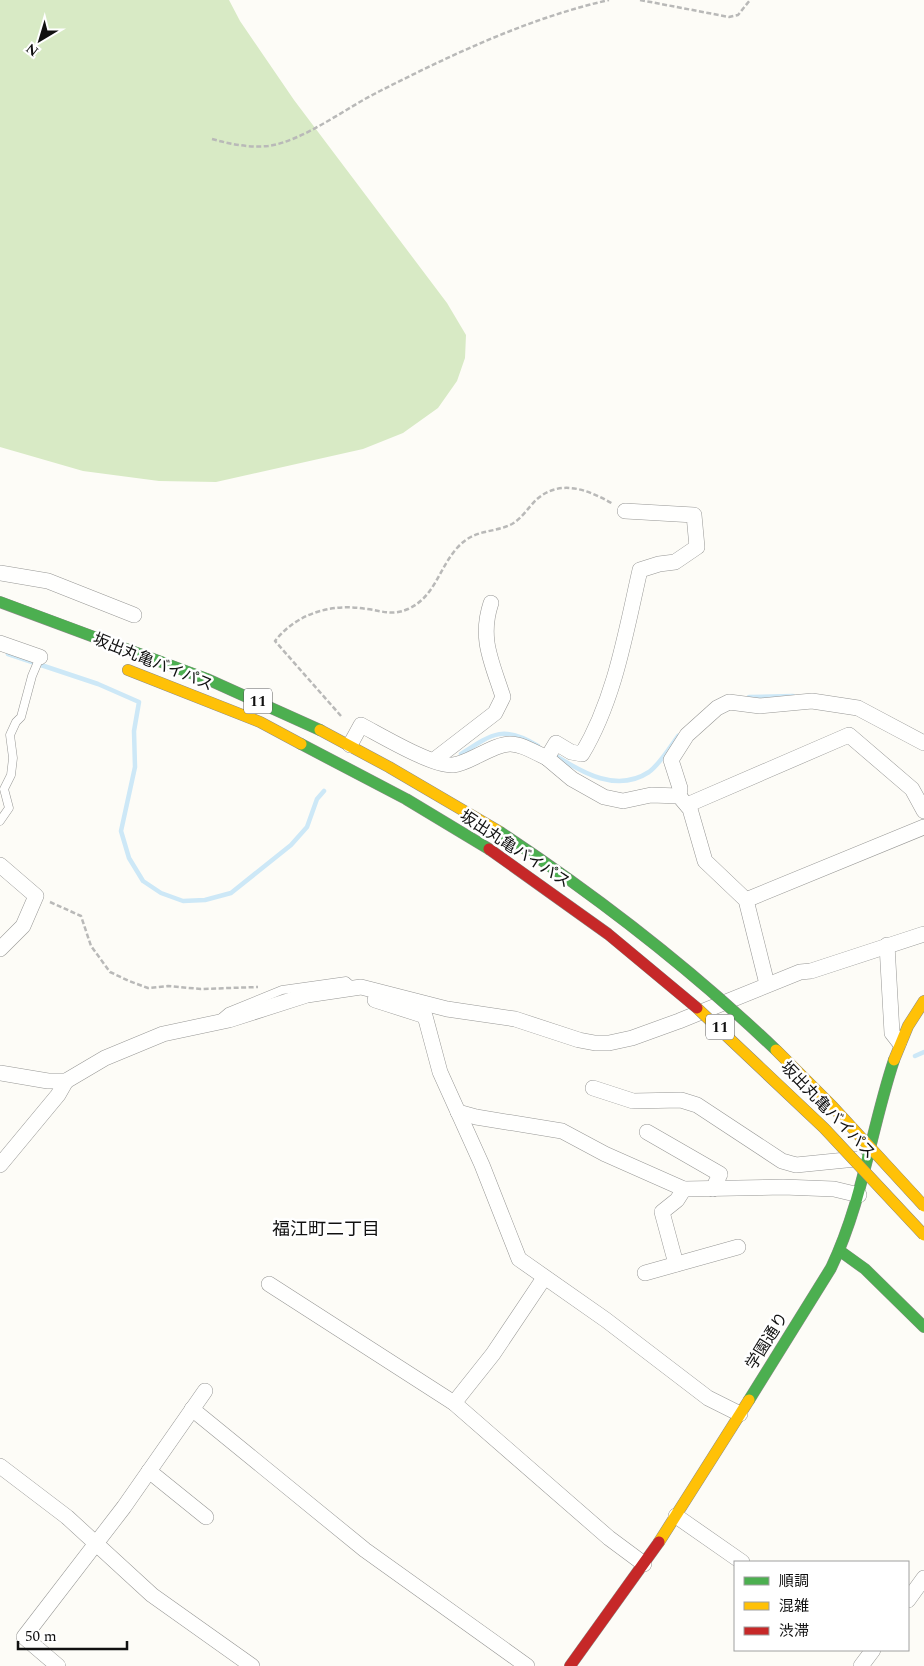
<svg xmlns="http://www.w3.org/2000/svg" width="924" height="1666" font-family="Spectral,'Noto Sans JP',serif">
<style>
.forest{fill:#d8eac5}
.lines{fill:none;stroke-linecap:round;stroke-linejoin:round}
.stream{stroke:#cde8f7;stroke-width:4.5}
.lane-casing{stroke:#979795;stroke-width:9}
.street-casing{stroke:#979795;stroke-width:16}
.fast-casing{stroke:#8e8d8b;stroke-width:12}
.slow-casing{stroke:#8e8d8b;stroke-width:12}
.jam-casing{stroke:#8e8d8b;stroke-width:12}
.path{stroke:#b9b9b8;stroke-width:2.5;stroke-dasharray:5 2.5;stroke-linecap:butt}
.lane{stroke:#fffffe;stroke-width:8}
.street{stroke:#fffffe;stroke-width:15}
.fast{stroke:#4caf50;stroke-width:11}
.slow{stroke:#ffc107;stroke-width:11}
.jam{stroke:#c62828;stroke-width:11}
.fast-bridge-casing{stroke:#858482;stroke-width:12;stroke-linecap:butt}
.slow-bridge-casing{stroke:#858482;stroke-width:12;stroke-linecap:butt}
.jam-bridge-casing{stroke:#858482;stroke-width:12;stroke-linecap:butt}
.fast-bridge{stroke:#4caf50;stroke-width:11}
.slow-bridge{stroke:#ffc107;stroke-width:11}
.jam-bridge{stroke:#c62828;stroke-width:11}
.labels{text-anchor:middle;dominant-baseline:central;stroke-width:5;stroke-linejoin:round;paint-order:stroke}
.shield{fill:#fff;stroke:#585858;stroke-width:1}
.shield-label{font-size:15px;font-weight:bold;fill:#111}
.street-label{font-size:16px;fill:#111;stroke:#fff}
.neighbourhood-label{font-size:18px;fill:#111;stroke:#fff}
</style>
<rect width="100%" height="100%" fill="#fdfcf7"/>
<path class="forest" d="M0,0H229L240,21L294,100L447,303L466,335L465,358L457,381L438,408L403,433L363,449L216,482L159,481L83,471L0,447Z"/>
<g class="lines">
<g class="stream">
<path d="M8,654L98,684L139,702L134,731L135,767L121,831L129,858L143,881L161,893L183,901L205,900L231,893L291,845L307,827L317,799L324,791"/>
<path d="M749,697L793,696"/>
<path d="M461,754C493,733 504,725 538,746"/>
<path d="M556,756C583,773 617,793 649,772C660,764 670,747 678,736"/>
<path d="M915,1056L924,1052"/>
</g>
<defs>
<g id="lane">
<path d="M0,821L9,808L4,789L11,775L13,758L10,735L16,722L21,717L32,676L40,657"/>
<path d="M221,1018L228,1012L282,990L346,981L354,988"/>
</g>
<g id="street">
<path d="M625,511L694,515L697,547L675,562L659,564L640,570C626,631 615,699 582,754L571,752L556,743L547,758L572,779L604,797L623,801L651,795L679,796L690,809L705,861L746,900L767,984"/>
<path d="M0,573L48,581L134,615"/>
<path d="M0,643L40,657"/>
<path d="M350,745L361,725C382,736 432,766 453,765C460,764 469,760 475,757C511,739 511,740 547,758"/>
<path d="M434,760L495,713L503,697C492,662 479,639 491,603"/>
<path d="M679,796L680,788L671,760L687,735L717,708L729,702L760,706L812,701L858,708L924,743"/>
<path d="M687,805L849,735L912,789L924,811"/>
<path d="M0,865L36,896L23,926L0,949"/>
<path d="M746,900L924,827"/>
<path d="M887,945L892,1033L899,1042"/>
<path d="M375,1000L425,1016L440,1072L482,1165L519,1259L606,1320L708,1398L740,1414"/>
<path d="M0,1073L48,1081H66L105,1058L163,1034L229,1020L307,995L361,987L447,1009L515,1019L579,1040L595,1043H609L632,1038L679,1021L800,972L811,971L924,934"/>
<path d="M593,1088L633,1101L681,1100L697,1105L782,1161L796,1165L856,1159"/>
<path d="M458,1112L476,1117L562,1131L605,1154L684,1189L783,1187L834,1189L859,1195"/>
<path d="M647,1132L720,1174L713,1189"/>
<path d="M0,1165L58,1095L66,1081"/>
<path d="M676,1264L662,1212L677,1200L684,1189"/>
<path d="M645,1273L738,1247"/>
<path d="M269,1284L454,1403L609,1538L644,1564"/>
<path d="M454,1403L493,1354L544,1278"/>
<path d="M192,1409L365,1550L527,1666"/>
<path d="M0,1466L67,1517L152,1595L252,1666"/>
<path d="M149,1471L206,1517"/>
<path d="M676,1516L742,1562"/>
<path d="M908,1600L924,1578"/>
<path d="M58,1666L24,1637L124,1507L205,1391"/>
<path d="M861,1666L873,1650"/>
</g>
<g id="fast">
<path d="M0,602L207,679L320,730"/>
<path d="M301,744L406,799L489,849"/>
<path d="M840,1251L865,1269L924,1327"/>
<path d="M749,1400L831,1268C863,1201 871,1129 894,1060"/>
</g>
<g id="slow">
<path d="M128,670L260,722L301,744"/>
<path d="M320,730L389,767L500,832"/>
<path d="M894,1060L908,1026L924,1001"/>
<path d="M659,1542L749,1400"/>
</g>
<path id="jam" d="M570,1666L659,1542"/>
</defs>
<use href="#lane" class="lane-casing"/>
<use href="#street" class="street-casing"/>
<use href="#fast" class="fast-casing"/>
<use href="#slow" class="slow-casing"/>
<use href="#jam" class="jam-casing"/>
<g class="path">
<path d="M640,0L729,17L738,15L750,0"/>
<path d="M212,139C230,144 249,148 268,146C304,141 347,107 380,91C453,54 529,18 609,0"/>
<path d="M341,716L275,641C297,613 332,603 367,609C383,611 392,616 408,609C435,597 439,568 457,548C475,528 492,534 512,524C521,519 529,507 536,500C560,478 589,490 613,504"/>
<path d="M50,902L81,916L91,946L110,972L129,981L148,988L168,986L201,989L258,987"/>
</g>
<use href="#lane" class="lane"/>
<use href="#street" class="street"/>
<use href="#fast" class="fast"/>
<use href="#slow" class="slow"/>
<use href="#jam" class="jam"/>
<defs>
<path id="fast-bridge" d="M500,832C598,897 691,969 776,1050"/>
<g id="slow-bridge">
<path d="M697,1008L824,1128L924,1235"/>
<path d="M776,1050L833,1107L924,1206"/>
</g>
<path id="jam-bridge" d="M489,849L608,934L697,1008"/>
</defs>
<use href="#fast-bridge" class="fast-bridge-casing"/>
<use href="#slow-bridge" class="slow-bridge-casing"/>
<use href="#jam-bridge" class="jam-bridge-casing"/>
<use href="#fast-bridge" class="fast-bridge"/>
<use href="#slow-bridge" class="slow-bridge"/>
<use href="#jam-bridge" class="jam-bridge"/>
</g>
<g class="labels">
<g class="shield">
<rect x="244" y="688.5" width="28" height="25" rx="4"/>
<rect x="706" y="1014.5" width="28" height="25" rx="4"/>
</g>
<g class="shield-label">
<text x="258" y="701">11</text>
<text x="720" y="1027">11</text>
</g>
<g class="street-label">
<text transform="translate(153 662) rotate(22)">坂出丸亀バイパス</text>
<text transform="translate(515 849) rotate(33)">坂出丸亀バイパス</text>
<text transform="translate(828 1110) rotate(46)">坂出丸亀バイパス</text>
<text transform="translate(767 1341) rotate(-58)">学園通り</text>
</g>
<g class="neighbourhood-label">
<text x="326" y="1229">福江町二丁目</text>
</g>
</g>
<rect x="734" y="1561" width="175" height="90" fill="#ffffff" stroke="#a0a0a0"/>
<rect x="744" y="1577" width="25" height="8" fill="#4caf50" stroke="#a0a0a0"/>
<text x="779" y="1586" font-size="15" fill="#111111">順調</text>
<rect x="744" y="1602" width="25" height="8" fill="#ffc107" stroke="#a0a0a0"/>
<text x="779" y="1611" font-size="15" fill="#111111">混雑</text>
<rect x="744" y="1627" width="25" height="8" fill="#c62828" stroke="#a0a0a0"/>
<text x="779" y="1636" font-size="15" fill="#111111">渋滞</text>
<g transform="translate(40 40) rotate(218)" stroke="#ffffff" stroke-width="4" paint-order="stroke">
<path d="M0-4L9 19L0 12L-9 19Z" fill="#111111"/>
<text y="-8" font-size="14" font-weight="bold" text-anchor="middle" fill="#111111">N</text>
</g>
<path d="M18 1641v8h109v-8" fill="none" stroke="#111111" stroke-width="2.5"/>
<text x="25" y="1641" font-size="15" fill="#111111" stroke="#ffffff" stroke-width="4" paint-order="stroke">50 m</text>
</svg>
